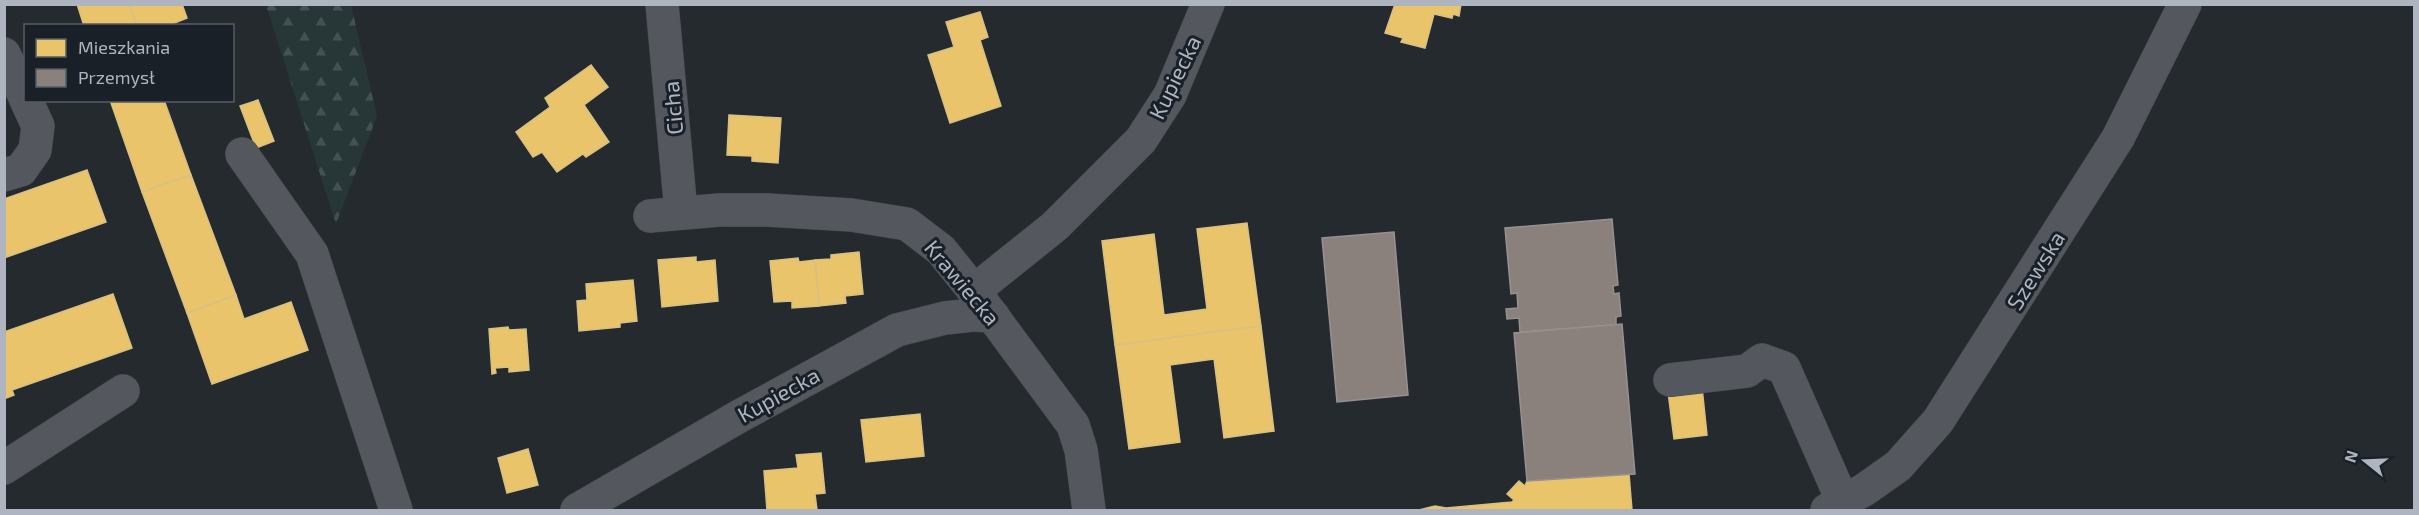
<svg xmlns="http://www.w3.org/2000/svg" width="2419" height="515" font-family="'Exo 2',sans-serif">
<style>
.forest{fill:url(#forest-firs)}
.homes{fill:#e9c46a;stroke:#d7c084;stroke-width:1.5}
.industry{fill:#8a817c;stroke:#959191;stroke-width:1.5}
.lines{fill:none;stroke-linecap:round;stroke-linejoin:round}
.minor-casing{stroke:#42464a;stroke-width:34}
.minor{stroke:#54575e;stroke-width:33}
.labels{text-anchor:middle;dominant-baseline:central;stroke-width:6;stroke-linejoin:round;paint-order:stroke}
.street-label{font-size:22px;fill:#aeb5c1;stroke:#1a2028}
</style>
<defs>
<pattern id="forest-firs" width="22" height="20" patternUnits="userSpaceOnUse" patternTransform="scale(1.5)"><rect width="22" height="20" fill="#273637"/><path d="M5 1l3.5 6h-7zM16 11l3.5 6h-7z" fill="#445152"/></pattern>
</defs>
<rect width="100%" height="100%" fill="#252a2f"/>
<path class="forest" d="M266,5H351L377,116L336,224Z"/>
<g class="homes">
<path d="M77,4H129L137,26H84Z"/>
<path d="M129,4H182L187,18L167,26H137Z"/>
<path d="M1395,4H1461L1459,16L1453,14L1452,18L1434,14L1425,48L1401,42L1403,38L1385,33Z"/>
<path d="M980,12L988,37L980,40L1001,106L950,123L928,55L954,47L946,22Z"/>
<path d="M591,65L608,87L584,105L609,142L586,157L583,154L557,172L542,152L533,157L516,132L550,107L545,98Z"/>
<path d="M110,100H164L191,175L142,192Z"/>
<path d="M258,100L274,141L256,148L240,106Z"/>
<path d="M729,115L781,118L778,163L752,161V156L727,155Z"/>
<path d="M87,170L106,222L4,258V199Z"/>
<path d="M191,175L236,295L187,313L142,192Z"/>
<path d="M1247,223L1261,326L1115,345L1102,241L1154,234L1164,315L1207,309L1197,229Z"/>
<path d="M859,252L863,294L845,296L846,303L819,306L815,260L831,259V255Z"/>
<path d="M696,257V262L715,260L718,301L662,307L658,260Z"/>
<path d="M798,258L799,262L815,260L819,306L792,308V301L774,302L770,261Z"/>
<path d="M633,280L637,321L620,323V327L579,331L577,301L587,300L586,284Z"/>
<path d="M113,294L132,348L12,390L14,395L4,399V332Z"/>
<path d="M236,295L244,319L291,302L308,350L212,384L187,313Z"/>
<path d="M1261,326L1274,431L1224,438L1214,359L1170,365L1180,442L1129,449L1115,345Z"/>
<path d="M508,327L509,330L526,329L529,370L509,372V367L495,368L496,373L492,374L489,329Z"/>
<path d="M1702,387L1707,435L1674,439L1668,392Z"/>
<path d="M920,414L924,456L866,462L861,420Z"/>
<path d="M528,449L538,485L507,493L498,458Z"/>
<path d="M821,453L825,493L815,494L817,510H767L764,471L798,468L796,455Z"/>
<path d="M1629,474L1632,510H1419L1435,506L1446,508L1512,502L1514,500L1507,494L1519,481L1525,486L1527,481Z"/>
</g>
<g class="industry">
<path d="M1612,219L1618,285L1613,286L1614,294L1619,293L1621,316L1616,317V325L1520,332L1519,318L1507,319L1506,309L1518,308L1517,293L1511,294L1505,228Z"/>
<path d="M1394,232L1408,395L1337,402L1322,238Z"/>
<path d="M1622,324L1635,474L1527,481L1514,333Z"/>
</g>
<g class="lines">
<defs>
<g id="minor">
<path d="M662,4L681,212"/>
<path d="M4,54L26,99"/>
<path d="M242,154L312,254L396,510"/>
<path d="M4,175L21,170L35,150L38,126L26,100"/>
<path d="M650,216L719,210H767L851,215L907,224L941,250L974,291L1073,425L1081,450L1089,510"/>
<path d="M974,291L1055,226L1141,140L1170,95L1208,4"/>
<path d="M1670,380L1747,371L1762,360L1784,368L1843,502"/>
<path d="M4,468L123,391"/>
<path d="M577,510L738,417L897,330L945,318L973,315L993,316"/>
<path d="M1827,510L1864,490L1898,466L1938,421L2118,138L2185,4"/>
</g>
</defs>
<use href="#minor" class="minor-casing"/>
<use href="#minor" class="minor"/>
</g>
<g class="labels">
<g class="street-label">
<text transform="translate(1174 77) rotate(-64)">Kupiecka</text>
<text transform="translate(672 108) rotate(-95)">Cicha</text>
<text transform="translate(2035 270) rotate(-58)">Szewska</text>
<text transform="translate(963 282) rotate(50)">Krawiecka</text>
<text transform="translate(778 394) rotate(-29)">Kupiecka</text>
</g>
</g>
<rect width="2419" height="515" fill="none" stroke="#aeb5c1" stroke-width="12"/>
<rect x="24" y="24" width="210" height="78" fill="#1a2028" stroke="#555c65" stroke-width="1.5"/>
<rect x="36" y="39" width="30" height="18" fill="#e9c46a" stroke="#555c65" stroke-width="1.5"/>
<text x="78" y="54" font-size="18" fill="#aeb5c1">Mieszkania</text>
<rect x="36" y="69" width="30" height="18" fill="#8a817c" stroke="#555c65" stroke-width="1.5"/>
<text x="78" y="84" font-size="18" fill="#aeb5c1">Przemysł</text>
<g transform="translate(2365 461) rotate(288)" stroke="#1a2028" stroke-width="4.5" paint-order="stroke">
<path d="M0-4.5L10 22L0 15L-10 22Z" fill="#aeb5c1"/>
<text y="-9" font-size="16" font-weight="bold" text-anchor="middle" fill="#aeb5c1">N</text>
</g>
</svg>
